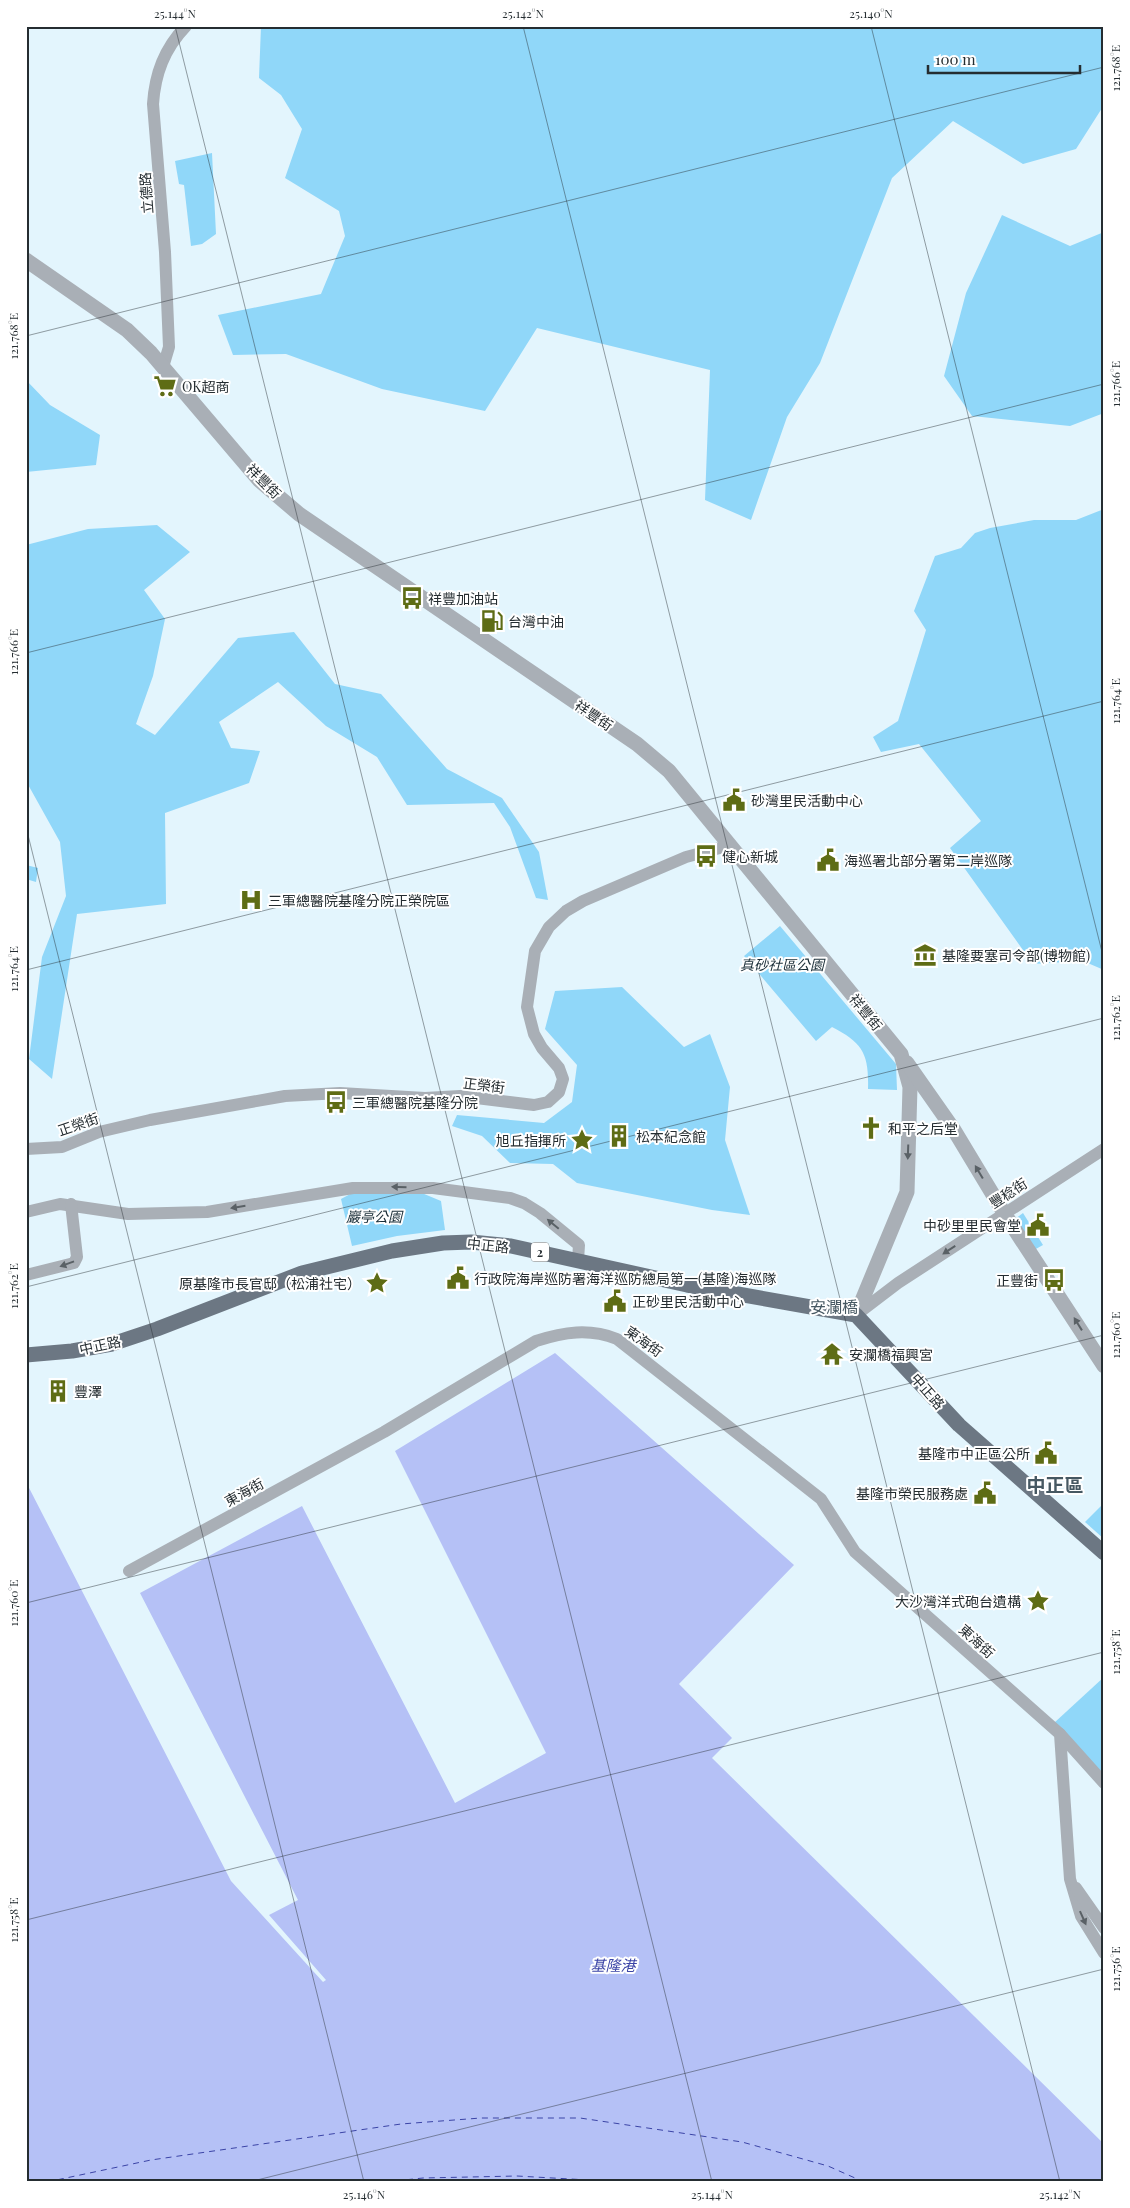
<svg xmlns="http://www.w3.org/2000/svg" width="1130" height="2208" font-family="'Playfair Display','Noto Sans TC',serif">
<style>
.green{fill:#90d7f9}
.water{fill:#b5c1f6}
.lines{fill:none;stroke-linecap:round;stroke-linejoin:round}
.ferry{stroke:#3b44a6;stroke-width:1;stroke-dasharray:6 5;stroke-linecap:butt}
.minor{stroke:#a9afb6;stroke-width:12}
.tertiary{stroke:#a9afb6;stroke-width:15}
.primary{stroke:#6c7783;stroke-width:15}
.oneway{fill:#5a6166}
.ticks{fill:none;stroke:#252d31;stroke-width:1;stroke-opacity:0.45}
.labels{text-anchor:middle;dominant-baseline:central;stroke-width:4;stroke-linejoin:round;paint-order:stroke}
.shield{fill:#fff;stroke:#666c6f;stroke-width:1}
.shield-label{font-size:12px;font-weight:bold;fill:#252d31}
.street-label{font-size:14px;fill:#252d31;stroke:#fff}
.poi-label{font-size:14px;fill:#252d31;stroke:#fff;text-anchor:start}
.park-label{font-size:14px;font-style:italic;fill:#182c36;stroke:#fff}
.water-label{font-size:15px;font-style:italic;fill:#3b44a6;stroke:#fff}
.quarter-label{font-size:16px;fill:#465862;stroke:#fff}
.district-label{font-size:19px;font-weight:bold;fill:#465862;stroke:#fff}
.neatline{fill:none;stroke:#252d31;stroke-width:2}
.ticks-label{font-size:12px;text-anchor:middle;fill:#252d31}
</style>
<rect width="100%" height="100%" fill="#e3f5fd"/>
<g class="green">
<path d="M261,26H1104V105L1076,149L1023,164L953,121L892,178L820,363L787,417L751,520L705,500L710,370L537,328L485,411L382,389L286,354L233,355L218,315L321,294L345,236L339,211L285,178L302,129L281,95L259,78Z"/>
<path d="M212,153L216,234L202,244L191,246L184,185L179,184L175,161Z"/>
<path d="M1002,215L1070,246L1104,232V413L1070,426L972,416L944,376L966,293Z"/>
<path d="M26,380L50,405L100,435L96,465L26,472Z"/>
<path d="M1104,509V970L1083,961L1033,964L950,848L981,821L919,744L881,752L873,737L898,721L926,630L914,611L935,556L961,548L975,533L990,528L1034,520H1076Z"/>
<path d="M157,525L190,552L144,590L165,619L153,676L136,724L155,735L238,638L294,632L335,684L381,694L447,769L502,798L539,852L548,900L536,898L510,827L494,803L407,805L377,757L326,726L278,682L219,722L231,748L260,751L249,783L165,813L166,904L77,914L52,1079L29,1059L42,957L66,896L60,842L26,781V545L88,529Z"/>
<path d="M26,865L38,868L36,882L26,879Z"/>
<path d="M780,926L896,1064L897,1090L868,1089C869,1054 863,1043 832,1027L816,1041L744,956Z"/>
<path d="M622,987L684,1047L710,1034L730,1087L725,1140L750,1215L712,1210L577,1183L553,1164L510,1163L482,1136L452,1126L457,1115L544,1123L572,1102L577,1065L545,1029L555,991Z"/>
<path d="M417,1191L441,1201L445,1230L397,1236L352,1246L341,1199L354,1192Z"/>
<path d="M1023,1213L1043,1245L1034,1250L1015,1219Z"/>
<path d="M1104,1503V1539L1085,1522Z"/>
<path d="M1104,1677V1778L1054,1723Z"/>
</g>
<path class="water" d="M555,1353L794,1565L679,1684L732,1738L712,1758L1104,2144V2182H26V1482L231,1881L323,1982L326,1980L269,1915L298,1900L140,1593L302,1506L455,1803L546,1753L395,1451Z"/>
<g class="lines">
<g class="ferry">
<path d="M47,2182L151,2160L401,2124L481,2118H580L742,2142L828,2166L864,2182"/>
<path d="M385,2182L423,2178L517,2176L624,2182"/>
</g>
<g class="minor">
<path d="M163,367L169,347L165,252L153,104C155,74 164,49 186,26"/>
<path d="M26,1149L62,1147L99,1132L150,1120L285,1096L340,1093L425,1098L460,1096L534,1105L548,1102L559,1092L563,1079L559,1068L542,1048L534,1034L527,1007L535,951L549,927L566,911L583,901L686,857L731,845"/>
<path d="M26,1212L60,1204L128,1214L207,1212L353,1188H433L510,1198L524,1203L540,1213L579,1245L578,1260"/>
<path d="M26,1275L74,1263L77,1257L71,1204"/>
<path d="M856,1315L898,1283L1104,1149"/>
<path d="M129,1571L384,1432L536,1341C564,1332 589,1328 617,1339L821,1499L855,1552L1060,1734L1070,1879L1081,1916L1104,1953"/>
<path d="M1060,1734L1104,1783"/>
<path d="M1076,1888L1104,1928"/>
</g>
<g class="tertiary">
<path d="M26,260L127,330L151,353L259,480L299,514L637,744L669,771L901,1054L910,1087L907,1192L856,1315"/>
<path d="M907,1063L954,1130L1004,1213L1104,1366"/>
</g>
<path class="primary" d="M26,1355L72,1351L112,1344L157,1329L302,1273L392,1251L443,1243L471,1242L511,1246L687,1285L856,1315L959,1425L1104,1553"/>
</g>
<defs><path id="oneway-solid" d="M-6-.8H1V-3.2L6.5 0L1 3.2V.8H-6Z" transform="scale(1.25)"/></defs>
<g class="oneway">
<use href="#oneway-solid" transform="translate(908 1152) rotate(92)"/>
<use href="#oneway-solid" transform="translate(979 1172) rotate(-121)"/>
<use href="#oneway-solid" transform="translate(399 1187) rotate(-179)"/>
<use href="#oneway-solid" transform="translate(238 1207) rotate(171)"/>
<use href="#oneway-solid" transform="translate(553 1224) rotate(-140)"/>
<use href="#oneway-solid" transform="translate(949 1250) rotate(147)"/>
<use href="#oneway-solid" transform="translate(67 1264) rotate(160)"/>
<use href="#oneway-solid" transform="translate(1078 1324) rotate(-122)"/>
<use href="#oneway-solid" transform="translate(1083 1918) rotate(66)"/>
</g>
<path class="ticks" d="M175,26L712,2182M523,26L1060,2182M871,26L1104,960M26,336L1104,67M26,653L1104,384M26,827L364,2182M26,970L1104,701M26,1287L1104,1018M26,1603L1104,1335M26,1920L1104,1652M249,2182L1104,1969"/>
<defs>
<symbol id="supermarket-bare" viewBox="-9 -9 18 18"><path d="M-6-5.5h2.5l.6 2H6L4.5 2H-2.5L-4.4-4H-6ZM-1.5 3.2a1.3 1.3 0 1 0 .1 0ZM3 3.2a1.3 1.3 0 1 0 .1 0Z" fill="#5e6c15" stroke="#fff" stroke-width="2.5" paint-order="stroke"/></symbol>
<symbol id="bus-bare" viewBox="-9 -9 18 18"><path d="M-5-6H5V4H4V6H2V4H-2V6H-4V4H-5ZM-3.5-4V0h7V-4ZM-3.5 1.2v1.5H-2V1.2ZM2 1.2v1.5H3.5V1.2Z" fill="#5e6c15" stroke="#fff" stroke-width="2.5" paint-order="stroke"/></symbol>
<symbol id="fuel-bare" viewBox="-9 -9 18 18"><path d="M-5.5-6h7V0h2V4h1.3V-2.5L3-4.5l.8-.8L6-3V5H2.5V1h-1V6h-7ZM-4.2-4.7v3.2H.2V-4.7Z" fill="#5e6c15" stroke="#fff" stroke-width="2.5" paint-order="stroke"/></symbol>
<symbol id="civic-bare" viewBox="-9 -9 18 18"><path d="M-.6-6.5H3V-4.5H.6V-3L4-1V1h2V6H-6V1h2V-1L-.6-3ZM-1.2 2.5V6h2.4V2.5Z" fill="#5e6c15" stroke="#fff" stroke-width="2.5" paint-order="stroke"/></symbol>
<symbol id="hospital-bare" viewBox="-9 -9 18 18"><path d="M-5-5h3v3.5h4V-5h3V5h-3V1.5h-4V5h-3Z" fill="#5e6c15" stroke="#fff" stroke-width="2.5" paint-order="stroke"/></symbol>
<symbol id="museum-bare" viewBox="-9 -9 18 18"><path d="M0-6L6-3V-2H-6V-3ZM-5-1h2V3h-2ZM-1-1h2V3h-2ZM3-1h2V3H3ZM-6 4H6V6H-6Z" fill="#5e6c15" stroke="#fff" stroke-width="2.5" paint-order="stroke"/></symbol>
<symbol id="church-bare" viewBox="-9 -9 18 18"><path d="M-1.2-6h2.4v3.5h3.3v2.4h-3.3V6h-2.4V-.1h-3.3v-2.4h3.3Z" fill="#5e6c15" stroke="#fff" stroke-width="2.5" paint-order="stroke"/></symbol>
<symbol id="building-bare" viewBox="-9 -9 18 18"><path d="M-4-6H4V6H1V3H-1V6H-4ZM-2.5-4.3h1.7v1.8h-1.7ZM.8-4.3h1.7v1.8H.8ZM-2.5-1h1.7V.8h-1.7ZM.8-1h1.7V.8H.8Z" fill="#5e6c15" stroke="#fff" stroke-width="2.5" paint-order="stroke"/></symbol>
<symbol id="sight-bare" viewBox="-9 -9 18 18"><path d="M0-6L1.8-2.2L6-1.7L2.9 1.2L3.7 5.4L0 3.3L-3.7 5.4L-2.9 1.2L-6-1.7L-1.8-2.2Z" fill="#5e6c15" stroke="#fff" stroke-width="2.5" paint-order="stroke"/></symbol>
<symbol id="temple-bare" viewBox="-9 -9 18 18"><path d="M0-6L5-2H3V0L6.5 2.5H4V6H1.5V3h-3V6H-4V2.5H-6.5L-3 0V-2H-5Z" fill="#5e6c15" stroke="#fff" stroke-width="2.5" paint-order="stroke"/></symbol>
</defs>
<g fill-rule="evenodd">
<use href="#supermarket-bare" x="149" y="370" width="32" height="32"/>
<use href="#bus-bare" x="396" y="582" width="32" height="32"/>
<use href="#fuel-bare" x="476" y="605" width="32" height="32"/>
<use href="#civic-bare" x="718" y="784" width="32" height="32"/>
<use href="#bus-bare" x="690" y="840" width="32" height="32"/>
<use href="#civic-bare" x="812" y="844" width="32" height="32"/>
<use href="#hospital-bare" x="235" y="884" width="32" height="32"/>
<use href="#museum-bare" x="909" y="939" width="32" height="32"/>
<use href="#bus-bare" x="320" y="1086" width="32" height="32"/>
<use href="#church-bare" x="855" y="1112" width="32" height="32"/>
<use href="#building-bare" x="603" y="1120" width="32" height="32"/>
<use href="#sight-bare" x="566" y="1124" width="32" height="32"/>
<use href="#civic-bare" x="1022" y="1209" width="32" height="32"/>
<use href="#civic-bare" x="442" y="1262" width="32" height="32"/>
<use href="#bus-bare" x="1038" y="1264" width="32" height="32"/>
<use href="#sight-bare" x="361" y="1267" width="32" height="32"/>
<use href="#civic-bare" x="599" y="1285" width="32" height="32"/>
<use href="#temple-bare" x="816" y="1338" width="32" height="32"/>
<use href="#building-bare" x="42" y="1375" width="32" height="32"/>
<use href="#civic-bare" x="1030" y="1437" width="32" height="32"/>
<use href="#civic-bare" x="969" y="1477" width="32" height="32"/>
<use href="#sight-bare" x="1022" y="1585" width="32" height="32"/>
</g>
<g class="labels">
<rect class="shield" x="531" y="1242.5" width="18" height="19" rx="4"/>
<g class="shield-label">
<text x="540" y="1252">2</text>
</g>
<g class="street-label">
<text transform="translate(146 193) rotate(-94)">立德路</text>
<text transform="translate(264 481) rotate(45)">祥豐街</text>
<text transform="translate(594 715) rotate(34)">祥豐街</text>
<text transform="translate(866 1012) rotate(51)">祥豐街</text>
<text transform="translate(484 1085) rotate(7)">正榮街</text>
<text transform="translate(78 1124) rotate(-19)">正榮街</text>
<text transform="translate(1008 1193) rotate(-33)">豐稔街</text>
<text transform="translate(488 1245) rotate(6)">中正路</text>
<text transform="translate(644 1341) rotate(35)">東海街</text>
<text transform="translate(100 1345) rotate(-12)">中正路</text>
<text transform="translate(928 1391) rotate(49)">中正路</text>
<text transform="translate(244 1492) rotate(-29)">東海街</text>
<text transform="translate(977 1641) rotate(42)">東海街</text>
</g>
<g class="poi-label">
<text x="182" y="386">OK超商</text>
<text x="428" y="598">祥豐加油站</text>
<text x="508" y="621">台灣中油</text>
<text x="751" y="800">砂灣里民活動中心</text>
<text x="722" y="856">健心新城</text>
<text x="844" y="860">海巡署北部分署第二岸巡隊</text>
<text x="268" y="900">三軍總醫院基隆分院正榮院區</text>
<text x="942" y="955">基隆要塞司令部(博物館)</text>
<text x="352" y="1102">三軍總醫院基隆分院</text>
<text x="888" y="1128">和平之后堂</text>
<text x="636" y="1136">松本紀念館</text>
<text x="566" y="1140" text-anchor="end">旭丘指揮所</text>
<text x="1021" y="1225" text-anchor="end">中砂里里民會堂</text>
<text x="474" y="1278">行政院海岸巡防署海洋巡防總局第一(基隆)海巡隊</text>
<text x="1038" y="1280" text-anchor="end">正豐街</text>
<text x="361" y="1283" text-anchor="end">原基隆市長官邸（松浦社宅）</text>
<text x="632" y="1301">正砂里民活動中心</text>
<text x="849" y="1354">安瀾橋福興宮</text>
<text x="74" y="1391">豐澤</text>
<text x="1030" y="1453" text-anchor="end">基隆市中正區公所</text>
<text x="968" y="1493" text-anchor="end">基隆市榮民服務處</text>
<text x="1021" y="1601" text-anchor="end">大沙灣洋式砲台遺構</text>
</g>
<g class="park-label">
<text x="782" y="964">真砂社區公園</text>
<text x="374" y="1216">巖亭公園</text>
</g>
<g class="water-label">
<text x="613" y="1965">基隆港</text>
</g>
<g class="quarter-label">
<text x="834" y="1306">安瀾橋</text>
</g>
<g class="district-label">
<text x="1055" y="1484">中正區</text>
</g>
</g>
<rect width="1130" height="2208" fill="none" stroke="#ffffff" stroke-width="55"/>
<path d="M928 65v8h152v-8" fill="none" stroke="#252d31" stroke-width="2.5"/>
<text x="935" y="65" font-size="15" fill="#252d31" stroke="#ffffff" stroke-width="4" paint-order="stroke">100 m</text>
<rect x="28" y="28" width="1074" height="2152" class="neatline"/>
<g class="ticks-label">
<text x="175" y="18">25.144°N</text>
<text x="523" y="18">25.142°N</text>
<text x="871" y="18">25.140°N</text>
<text transform="translate(1116 68) rotate(-90)" y="4">121.768°E</text>
<text transform="translate(14 336) rotate(-90)" y="4">121.768°E</text>
<text transform="translate(1116 384) rotate(-90)" y="4">121.766°E</text>
<text transform="translate(14 652) rotate(-90)" y="4">121.766°E</text>
<text transform="translate(1116 701) rotate(-90)" y="4">121.764°E</text>
<text transform="translate(14 969) rotate(-90)" y="4">121.764°E</text>
<text transform="translate(1116 1018) rotate(-90)" y="4">121.762°E</text>
<text transform="translate(14 1286) rotate(-90)" y="4">121.762°E</text>
<text transform="translate(1116 1335) rotate(-90)" y="4">121.760°E</text>
<text transform="translate(14 1603) rotate(-90)" y="4">121.760°E</text>
<text transform="translate(1116 1652) rotate(-90)" y="4">121.758°E</text>
<text transform="translate(14 1920) rotate(-90)" y="4">121.758°E</text>
<text transform="translate(1116 1969) rotate(-90)" y="4">121.756°E</text>
<text x="364" y="2199">25.146°N</text>
<text x="712" y="2199">25.144°N</text>
<text x="1060" y="2199">25.142°N</text>
</g>
</svg>
